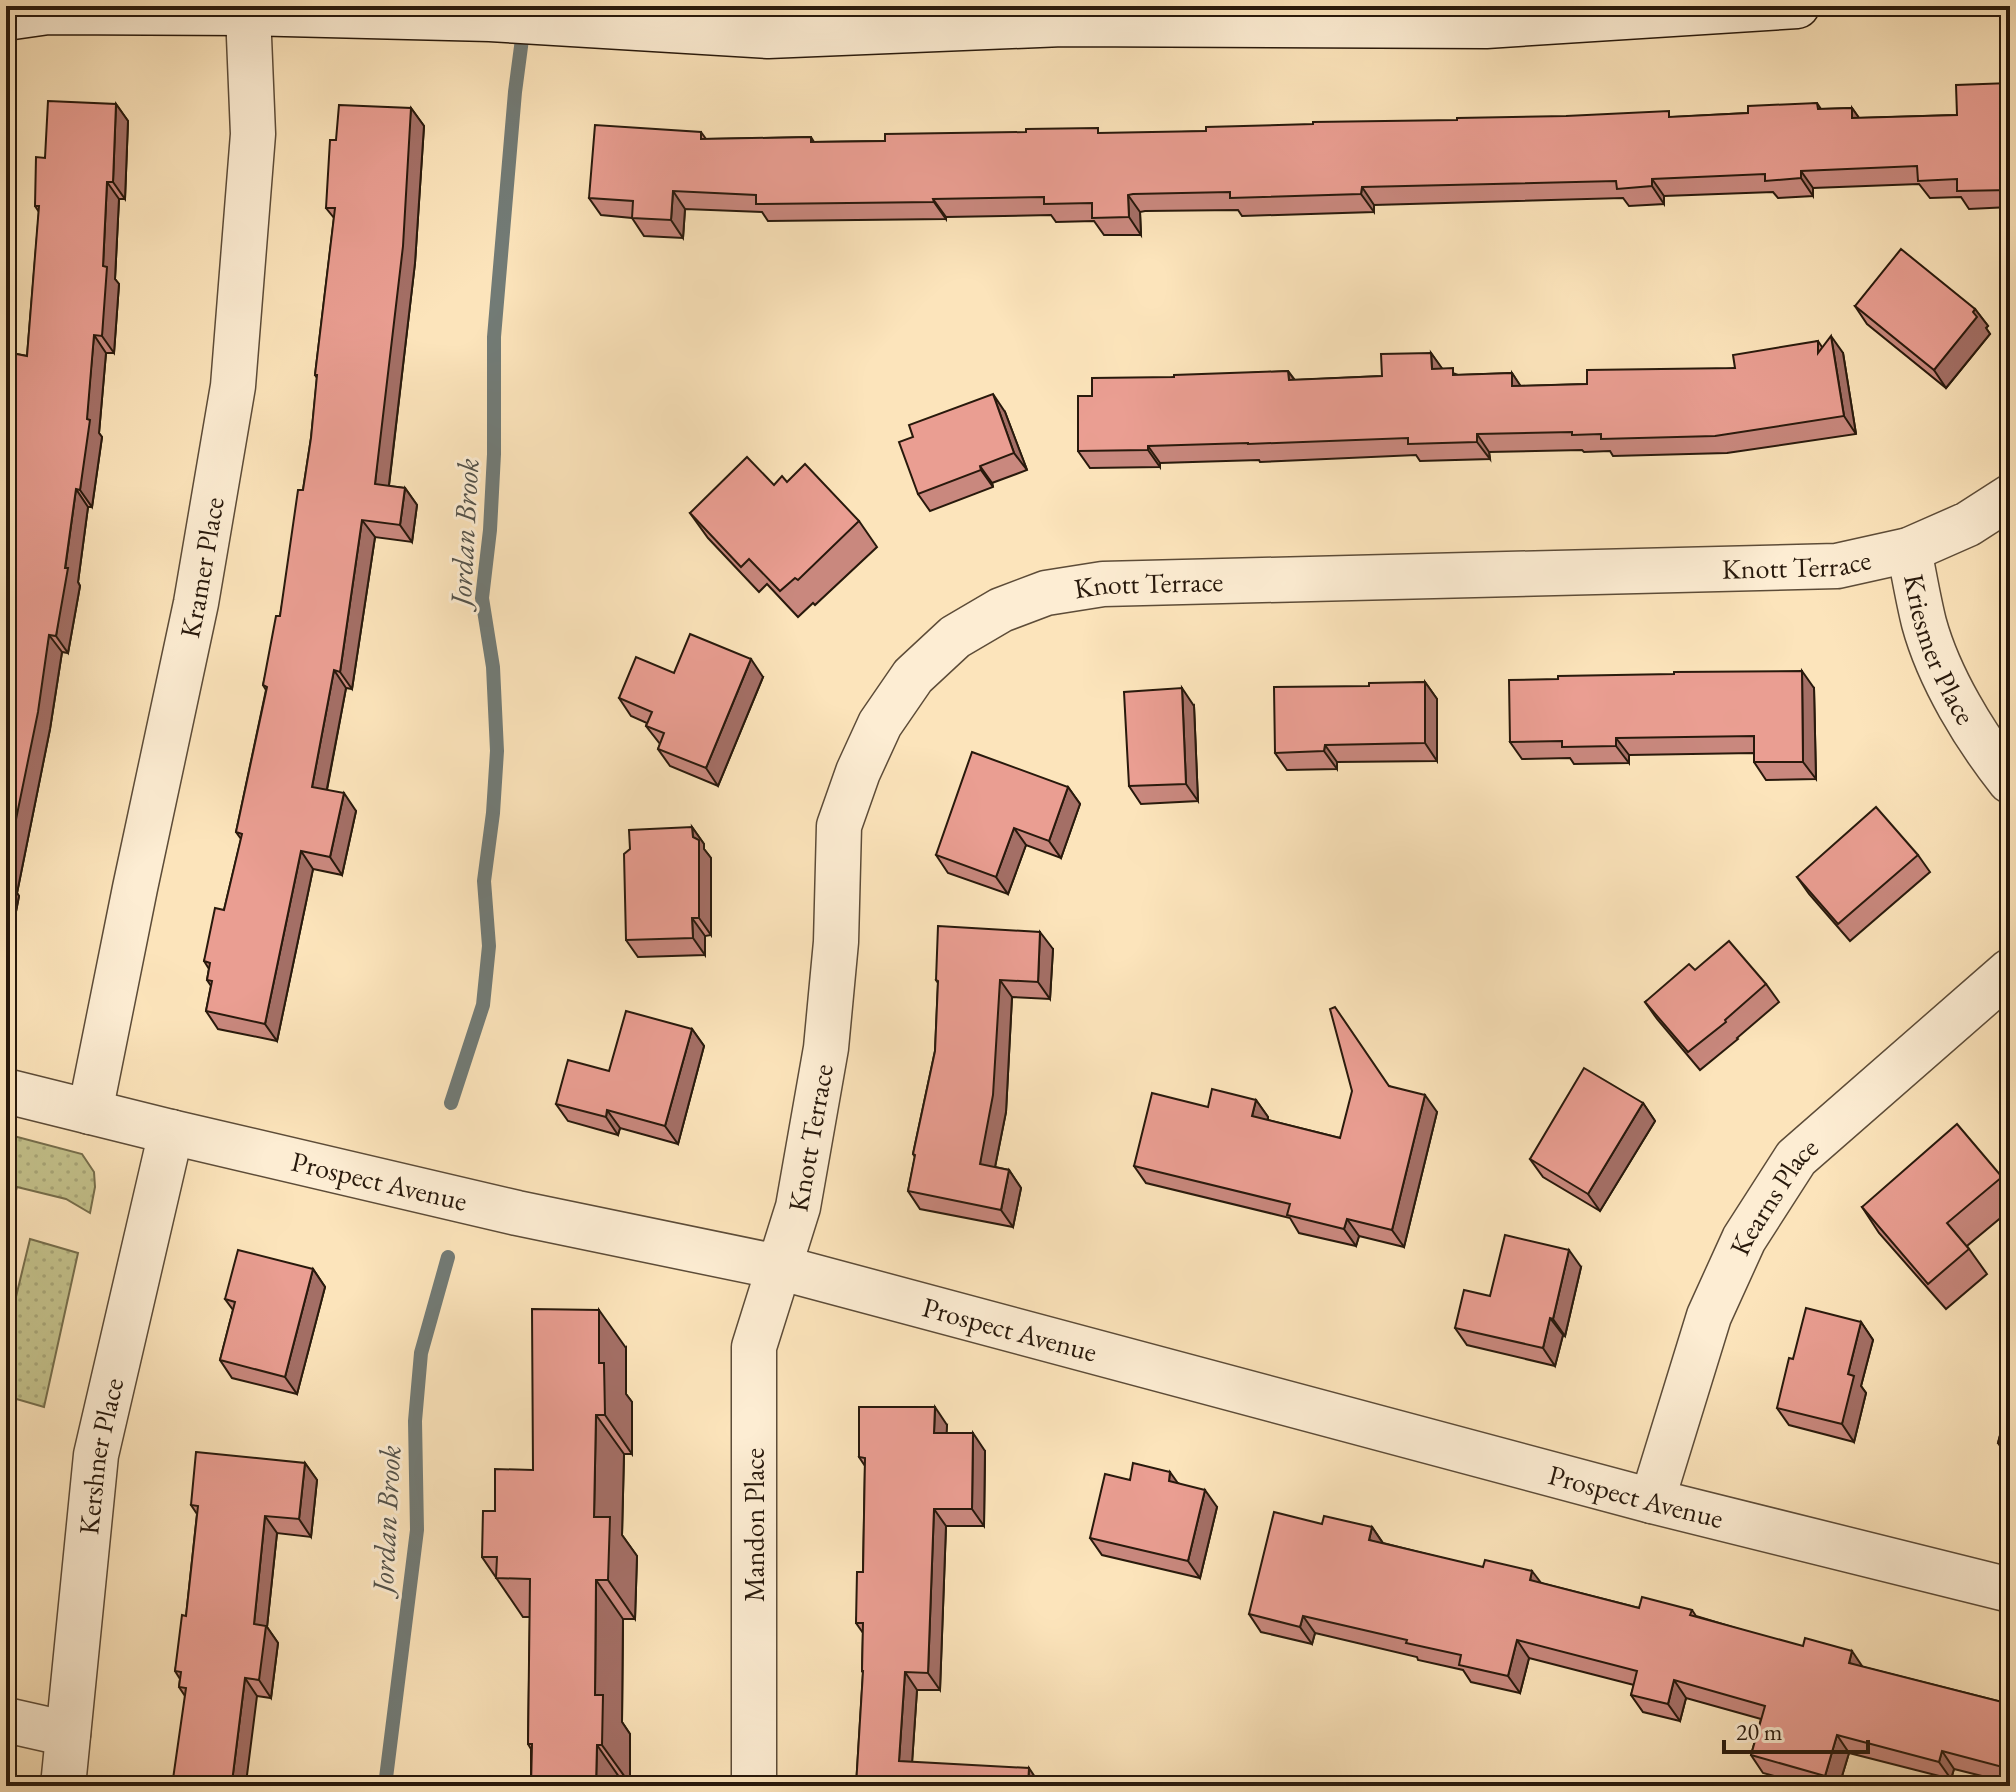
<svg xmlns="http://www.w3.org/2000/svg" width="2016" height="1792" font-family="'EB Garamond',serif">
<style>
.grass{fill:url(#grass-dots);stroke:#766e4c;stroke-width:2}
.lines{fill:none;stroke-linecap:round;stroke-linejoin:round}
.stream{stroke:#727b76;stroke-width:14}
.minor-casing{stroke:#5d4c38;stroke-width:47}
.secondary-casing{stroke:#28190c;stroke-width:47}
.minor{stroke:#fdedd3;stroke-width:44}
.secondary{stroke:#fdedd3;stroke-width:44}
.wall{fill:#c9887e;stroke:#28190c;stroke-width:2}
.shaded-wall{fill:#a46f66;stroke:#28190c;stroke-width:2}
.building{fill:#ea9e92;stroke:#28190c;stroke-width:2}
.labels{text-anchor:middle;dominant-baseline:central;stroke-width:6;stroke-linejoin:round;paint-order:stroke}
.street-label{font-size:28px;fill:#28190c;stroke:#fdedd3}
.water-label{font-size:30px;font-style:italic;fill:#53524a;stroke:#fdedd3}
</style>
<defs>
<pattern id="grass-dots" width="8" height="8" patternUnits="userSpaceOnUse" patternTransform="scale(2)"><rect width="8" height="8" fill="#c4c28c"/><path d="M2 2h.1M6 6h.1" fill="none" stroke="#a8a678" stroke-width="1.8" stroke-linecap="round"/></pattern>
</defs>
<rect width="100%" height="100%" fill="#fce4bb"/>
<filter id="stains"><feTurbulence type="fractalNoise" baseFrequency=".0025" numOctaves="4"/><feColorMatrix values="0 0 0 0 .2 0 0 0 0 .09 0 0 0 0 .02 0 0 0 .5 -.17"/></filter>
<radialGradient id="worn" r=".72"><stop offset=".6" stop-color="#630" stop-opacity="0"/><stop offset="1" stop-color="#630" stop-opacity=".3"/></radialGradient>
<g class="grass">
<path d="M6,1134L82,1154L94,1172L95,1187L90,1213L66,1199L17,1187L11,1208L6,1207Z"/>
<path d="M30,1239L78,1253L44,1407L6,1396V1325L10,1307L14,1305Z"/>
</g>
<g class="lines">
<g class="stream">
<path d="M451,1103L483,1005L489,946L484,881L493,813L497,751L493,667L482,598L490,530L494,454V337L515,92L524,24"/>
<path d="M385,1786L417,1530L415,1421L421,1353L448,1257"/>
</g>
<defs>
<g id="minor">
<path id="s1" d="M1909,550C1914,574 1918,599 1924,623C1939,678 1975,737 2010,781"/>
<path id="s2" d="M6,1091L171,1132L517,1213L778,1267L1652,1501L2010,1590"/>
<path id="s3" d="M90,1112L135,888L196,603L233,386L253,134L248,13"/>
<path id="s4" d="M1652,1501L1709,1316L1744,1239L1796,1158L2010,971"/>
<path d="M6,1720L68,1734"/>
<path id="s5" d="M63,1786L96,1455L171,1132"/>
<path id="s6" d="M754,1786V1347L798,1207L826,1048L836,942L839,826L858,772L880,724L913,676L955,637L1001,610L1046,593L1103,584L1837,566L1909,550L1968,524L2010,497"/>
</g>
<path id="secondary" d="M6,18L48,12L248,13L490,19L768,36L1063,24L1486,26L1797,6"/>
</defs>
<use href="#minor" class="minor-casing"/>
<use href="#secondary" class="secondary-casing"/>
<use href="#minor" class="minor"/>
<use href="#secondary" class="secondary"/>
</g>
<g class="wall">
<path d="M2010,83V207L1969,209L1961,197L1930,198L1919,184L1813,188V196L1778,198L1773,192L1664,196V204L1629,206L1623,198L1374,205V212L1242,216L1238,210L1145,211L1140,212L1141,235H1104L1094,221L1056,222L1051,215L946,217V219L768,221L762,212L685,209L683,238L644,236L632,218L601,215L589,198L701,132L706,139L811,137L814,142L885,141L1673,117L1748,113L1817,103L1821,109L1852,108L1859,118L1957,115Z"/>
<path d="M116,104L128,121L125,199H119L115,279L119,284L114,353H106L99,433L102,437L92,507H88L78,582L80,586L68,653L62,652L50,729L17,893L19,896L6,963L11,496L6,495V352L27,356L39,212L35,206L45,158Z"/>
<path d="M411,108L424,126L415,263L389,486L405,488L417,505L412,542L375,537L352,689L346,688L327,790L356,811L342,875L313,869L277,1041L218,1029L206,1011L211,986L207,980L209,969L204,961L224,910L241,839L236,832L266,690L263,685L280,616L303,490L311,438L317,378L315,375L334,218L326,208Z"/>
<path d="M1855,306L1975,309L1988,326L1986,328L1990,334L1946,388L1867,324Z"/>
<path d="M1818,341L1822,347L1843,353L1856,434L1727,453L1613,456L1610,451L1584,452L1582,450L1489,452L1490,459L1420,461L1416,455L1260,462L1259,460L1160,463V467L1090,468L1078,451L1092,396L1174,377L1288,371L1295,380L1382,376L1431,353L1442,369L1458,375L1512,373L1520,386L1587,384L1735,368Z"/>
<path d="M1005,412L1027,470L992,483L993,487L930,511L918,494Z"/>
<path d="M787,482L859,521L877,547L815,605L813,603L798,617L767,584L759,592L708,538L690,513L774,485Z"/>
<path d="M674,673L763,677L718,786L670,766L658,749L660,744L646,726L647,723L631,716L619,698Z"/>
<path d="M1425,682L1437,699V761L1337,762V769L1287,770L1275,753L1369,686Z"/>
<path d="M1814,688L1816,779L1766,780L1754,762V753L1629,755V763L1574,764L1570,758L1522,759L1510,742Z"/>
<path d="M1194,706L1198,801L1141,804L1129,786Z"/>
<path d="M1068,787L1080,804L1061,858L1026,845L1008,894L948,873L936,855Z"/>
<path d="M692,827L704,844V849L711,858V935L705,936V955L638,957L626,940Z"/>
<path d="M1918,855L1930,872L1850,941L1809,894L1797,877Z"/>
<path d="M1053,949L1050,999L1012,997L1006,1112L995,1167L1009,1170L1021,1188L1013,1227L920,1209L908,1191L915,1157L913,1154L935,1051L938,983L936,980Z"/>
<path d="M1695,970L1766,984L1779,1002L1737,1038L1738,1039L1700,1070L1657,1019L1645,1002Z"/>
<path d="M692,1029L704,1046L678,1144L620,1128L618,1135L568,1121L556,1104Z"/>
<path d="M1389,1086L1437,1112L1404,1247L1359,1236L1356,1246L1299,1233L1290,1218L1146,1183L1134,1166L1208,1107L1256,1100L1268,1117V1120L1340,1138Z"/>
<path d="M1643,1103L1655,1121L1600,1211L1543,1177L1530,1159Z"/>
<path d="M2002,1177L2010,1188V1210L1967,1246L1987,1274L1946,1309L1879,1233L1862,1207Z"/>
<path d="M1581,1267L1565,1336L1563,1335L1555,1366L1467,1345L1455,1328L1490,1296Z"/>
<path d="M313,1269L325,1287L297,1394L232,1378L220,1360L233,1310L225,1299Z"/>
<path d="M1861,1322L1873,1340L1861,1386L1866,1393L1854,1442L1789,1425L1777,1408Z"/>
<path d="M626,1348V1394L632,1402V1454H624L622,1535L637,1556L635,1619H623L622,1722L630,1734V1784H624V1786H531V1749L528,1744L530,1617H523L482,1557L495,1511L533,1470Z"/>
<path d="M2010,1397V1460L1998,1443Z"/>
<path d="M947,1425L946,1433L985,1451L984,1526H946L940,1690H917L912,1762L856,1786L863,1673L862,1671L863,1633L856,1623L863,1572L865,1466L859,1457Z"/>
<path d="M305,1463L317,1480L311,1537L277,1533L267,1627L278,1643L271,1698L257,1696H185L179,1687L180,1679L175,1671L186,1616L197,1514L191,1505Z"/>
<path d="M1130,1480L1178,1483L1217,1507L1200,1578L1102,1555L1090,1538Z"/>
<path d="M1322,1524L1372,1527L1383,1543L1639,1608L1692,1610L1696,1616L1863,1667L2010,1704V1783L1954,1769L1951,1779L1849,1753L1839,1786H1811L1763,1773L1751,1755L1761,1719L1686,1698L1680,1721L1643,1712L1631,1695L1634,1685L1529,1658L1520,1693L1471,1682L1463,1670L1418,1660L1417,1657L1315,1633L1312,1644L1261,1632L1249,1614Z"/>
</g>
<g class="shaded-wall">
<path d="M116,104L128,121L125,199L113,182Z"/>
<path d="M411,108L424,126L415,263L387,501L375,484Z"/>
<path d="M1852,108L1864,125L1852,118Z"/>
<path d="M1801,171L1813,188V196L1801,178Z"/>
<path d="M1652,179L1664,196V204L1652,186Z"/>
<path d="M107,182L119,199L115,279L119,284L114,353L102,336L103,266Z"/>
<path d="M1362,187L1374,205V212L1361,194Z"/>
<path d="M673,191L685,209L683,238L671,220Z"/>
<path d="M1128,195L1140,212L1141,235L1129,217Z"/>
<path d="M933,199L946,217V219L934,202Z"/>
<path d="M1975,309L1988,326L1986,328L1990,334L1946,388L1934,370Z"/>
<path d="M94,335L106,353L99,433L102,437L92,507L80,490Z"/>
<path d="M1831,336L1843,353L1856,434L1844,416Z"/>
<path d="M1431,353L1444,371L1432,369Z"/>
<path d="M1288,371L1300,388L1289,380Z"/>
<path d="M1512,373L1524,391L1512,386Z"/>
<path d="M993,394L1005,412L1027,470L1014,453Z"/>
<path d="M1477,434L1489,452L1490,459L1477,442Z"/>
<path d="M1148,446L1160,463V467L1148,450Z"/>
<path d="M980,466L992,483L993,487L981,470Z"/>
<path d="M405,488L417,505L412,542L400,525Z"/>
<path d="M76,489L88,507L78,582L80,586L68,653L56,636Z"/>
<path d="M362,520L375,537L352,689L340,672Z"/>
<path d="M49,635L62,652L50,729L17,893L19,896L6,963V868Z"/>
<path d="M751,659L763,677L718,786L706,768Z"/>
<path d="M334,670L346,688L324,804L312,787Z"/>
<path d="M1802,671L1814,688L1816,779L1803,762Z"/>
<path d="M1425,682L1437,699V761L1425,743Z"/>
<path d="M1182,688L1194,706L1198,801L1186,784Z"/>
<path d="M1616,738L1629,755V763L1616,746Z"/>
<path d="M1325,745L1337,762V769L1324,751Z"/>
<path d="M1068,787L1080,804L1061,858L1049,841Z"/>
<path d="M344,793L356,811L342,875L330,857Z"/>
<path d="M692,827L704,844V849L711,858V935L699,918Z"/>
<path d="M1014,828L1026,845L1008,894L996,877Z"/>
<path d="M301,851L313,869L277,1041L265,1024Z"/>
<path d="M692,918L705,936V955L693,938Z"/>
<path d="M1040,932L1053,949L1050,999L1038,982Z"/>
<path d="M1000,980L1012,997L1006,1112L992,1182L980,1164Z"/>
<path d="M692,1029L704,1046L678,1144L665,1126Z"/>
<path d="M1425,1095L1437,1112L1404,1247L1392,1230Z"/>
<path d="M1256,1100L1268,1117L1265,1133L1252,1116Z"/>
<path d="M1643,1103L1655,1121L1600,1211L1588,1194Z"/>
<path d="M607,1110L620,1128L618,1135L606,1117Z"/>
<path d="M1009,1170L1021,1188L1013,1227L1001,1210Z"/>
<path d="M6,1196L15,1209L6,1242Z"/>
<path d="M1347,1219L1359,1236L1356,1246L1344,1229Z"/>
<path d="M1569,1250L1581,1267L1565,1336L1553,1319Z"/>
<path d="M313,1269L325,1287L297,1394L285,1377Z"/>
<path d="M599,1310L626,1348V1394L632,1402V1454L605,1415L599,1363Z"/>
<path d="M1550,1318L1563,1335L1555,1366L1543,1348Z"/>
<path d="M1861,1322L1873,1340L1861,1386L1866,1393L1854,1442L1842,1424L1848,1374Z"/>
<path d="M935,1407L947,1425L946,1450L934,1433Z"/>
<path d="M596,1415L624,1454L622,1535L637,1556L635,1619L608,1580L594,1517Z"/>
<path d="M973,1433L985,1451L984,1526L972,1509Z"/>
<path d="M305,1463L317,1480L311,1537L299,1519Z"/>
<path d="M1170,1472L1182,1489L1169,1481Z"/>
<path d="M1205,1490L1217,1507L1200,1578L1188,1561Z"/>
<path d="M934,1509L946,1526L940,1690L928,1673Z"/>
<path d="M265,1516L277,1533L267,1627L278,1643L271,1698L259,1680L254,1624Z"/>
<path d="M1372,1527L1384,1545L1369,1540Z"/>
<path d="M1532,1571L1545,1588L1530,1580Z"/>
<path d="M596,1580L623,1619L622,1722L630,1734V1784L602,1745L595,1695Z"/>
<path d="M1303,1616L1315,1633L1312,1644L1300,1627Z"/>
<path d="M1517,1640L1529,1658L1520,1693L1508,1676Z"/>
<path d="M1852,1651L1864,1669L1849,1663Z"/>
<path d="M905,1672L917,1690L911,1778L899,1761Z"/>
<path d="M245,1678L257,1696L246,1783L248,1786H235L232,1782Z"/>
<path d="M1674,1680L1686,1698L1680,1721L1668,1704Z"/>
<path d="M1837,1735L1849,1753L1839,1786H1832L1825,1776Z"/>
<path d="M597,1745L624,1784V1786H596Z"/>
<path d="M1942,1751L1954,1769L1951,1779L1939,1762Z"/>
<path d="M1029,1768L1041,1786H1028Z"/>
</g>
<g class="building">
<path d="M2010,83V190L1957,191V179L1918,181L1917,166L1801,171V178L1765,181V174L1652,179V186L1617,189L1616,181L1362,187L1361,194L1230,198V192L1133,194L1128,195L1129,217L1092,218V203L1044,204V197L933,199L934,202L756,204V195L673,191L671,220L632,218L633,201L589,198L595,125L701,132V139L811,137V142L885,141V134L1026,132V129L1098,128V133L1206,131V127L1313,124V122L1457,120V118L1566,116L1669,111V117L1748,113V106L1817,103L1818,109L1852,108V118L1957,115L1956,85Z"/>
<path d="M48,101L116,104L113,182H107L103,266L107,267L102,336L94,335L87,419L90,420L80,490L76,489L65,568H68L56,636L49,635L38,712L6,868V532L13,481L6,480V352L27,356L39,206H35L36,157L45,158Z"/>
<path d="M339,105L411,108L403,246L375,484L405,488L400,525L362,520L340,672L334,670L312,787L344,793L330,857L301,851L265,1024L206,1011L212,981L207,980L210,963L204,961L215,908L224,910L242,834L236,832L267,687L263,685L276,616H280L298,490H303L311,438L317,375H315L335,208H326L330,140H336Z"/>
<path d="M1901,249L1975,309L1973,312L1977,317L1934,370L1855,306Z"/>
<path d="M1831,336L1844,416L1715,436L1601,439V434L1572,435V432L1477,434V442L1408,444V438L1248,444V443L1148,446V450L1078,451V396H1092V378L1174,377V375L1288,371L1289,380L1382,376L1381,354L1431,353L1432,369L1453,368V375L1512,373V386L1587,384V370L1735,368L1733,355L1818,341V353Z"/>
<path d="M993,394L1014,453L980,466L981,470L918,494L899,442L913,437L909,425Z"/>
<path d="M747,457L774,485L782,476L787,482L805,464L859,521L798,580L795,578L780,591L749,559L741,567L690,513Z"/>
<path d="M690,634L751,659L706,768L658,749L664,733L646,726L652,712L619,698L636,657L674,673Z"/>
<path d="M1802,671L1803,762H1754V736L1616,738V746L1562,747V741L1510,742L1509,680L1558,679V676L1674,674V672Z"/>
<path d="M1425,682V743L1325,745L1324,751L1275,753L1274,687L1369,686V683Z"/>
<path d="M1182,688L1186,784L1129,786L1124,692Z"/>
<path d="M972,752L1068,787L1049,841L1014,828L996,877L936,855Z"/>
<path d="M1876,807L1918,855L1838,924L1797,877Z"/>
<path d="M692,827L693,837L699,840V918H692L693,938L626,940L624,854L630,849L629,830Z"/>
<path d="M938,926L1040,932L1038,982L1000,980L993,1095L980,1164L1009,1170L1001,1210L908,1191L915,1155L913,1154L935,1051L938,981L936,980Z"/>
<path d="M1729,941L1766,984L1725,1020L1726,1022L1688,1052L1645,1002L1689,964L1695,970Z"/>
<path d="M1335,1007L1389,1086L1425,1095L1392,1230L1347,1219L1344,1229L1287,1215L1290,1204L1134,1166L1152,1093L1208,1107L1212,1089L1256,1100L1252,1116L1340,1138L1352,1091L1330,1009Z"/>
<path d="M626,1011L692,1029L665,1126L607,1110L606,1117L556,1104L568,1060L609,1071Z"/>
<path d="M1584,1068L1643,1103L1588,1194L1530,1159Z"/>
<path d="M1957,1124L2002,1177L1947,1223L1969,1249L1928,1284L1862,1207Z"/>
<path d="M1505,1235L1569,1250L1553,1319L1550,1318L1543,1348L1455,1328L1464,1290L1490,1296Z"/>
<path d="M238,1250L313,1269L285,1377L220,1360L235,1302L225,1299Z"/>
<path d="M1806,1308L1861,1322L1848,1374L1854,1376L1842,1424L1777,1408L1789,1358L1793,1359Z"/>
<path d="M532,1309L599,1310V1363H604L605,1415H596L594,1517H610L608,1580H596L595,1695H603L602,1745H597L596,1786H531L532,1744H528L530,1579L496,1578L497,1557H482L483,1511H495V1469L533,1470Z"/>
<path d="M2010,1397V1446L1998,1443Z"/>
<path d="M859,1407H935L934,1433H973L972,1509H934L928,1673L905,1672L899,1761L1029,1768L1028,1786H856L863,1671H862L863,1623H856L857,1572H863L865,1458L859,1457Z"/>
<path d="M196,1452L305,1463L299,1519L265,1516L254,1624L266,1626L259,1680L245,1678L232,1782L246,1783L245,1786H172L186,1688L179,1687L181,1672L175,1671L182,1615L186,1616L198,1506L191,1505Z"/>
<path d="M1133,1463L1170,1472L1169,1481L1205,1490L1188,1561L1090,1538L1105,1474L1130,1480Z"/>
<path d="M1274,1512L1322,1524L1324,1516L1372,1527L1369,1540L1483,1567L1485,1560L1532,1571L1530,1580L1639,1608L1642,1597L1692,1610L1690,1615L1803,1646L1805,1638L1852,1651L1849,1663L2010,1704V1769L1942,1751L1939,1762L1837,1735L1825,1776L1751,1755L1765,1706L1674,1680L1668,1704L1631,1695L1637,1671L1517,1640L1508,1676L1459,1665L1461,1655L1406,1643L1407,1640L1303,1616L1300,1627L1249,1614Z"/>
</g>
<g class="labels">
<g class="street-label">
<text stroke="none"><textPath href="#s6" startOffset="2048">Knott Terrace</textPath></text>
<text stroke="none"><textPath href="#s3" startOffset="556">Kramer Place</textPath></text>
<text stroke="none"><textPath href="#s6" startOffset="1400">Knott Terrace</textPath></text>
<text stroke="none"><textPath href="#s1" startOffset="104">Kriesmer Place</textPath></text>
<text stroke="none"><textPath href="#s6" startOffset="656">Knott Terrace</textPath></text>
<text stroke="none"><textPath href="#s2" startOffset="384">Prospect Avenue</textPath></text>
<text stroke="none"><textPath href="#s4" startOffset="330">Kearns Place</textPath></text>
<text stroke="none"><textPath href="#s2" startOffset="1032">Prospect Avenue</textPath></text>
<text stroke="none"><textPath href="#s5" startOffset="332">Kershner Place</textPath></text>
<text stroke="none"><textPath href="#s2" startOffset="1680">Prospect Avenue</textPath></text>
<text transform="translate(754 1525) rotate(-90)">Mandon Place</text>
</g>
<g class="water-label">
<text transform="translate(464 532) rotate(-87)">Jordan Brook</text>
<text transform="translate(386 1519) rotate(-87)">Jordan Brook</text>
</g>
</g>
<rect width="2016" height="1792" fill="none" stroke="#fce4bb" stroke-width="32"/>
<rect x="8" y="8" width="2000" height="1776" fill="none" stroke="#28190c" stroke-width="4"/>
<rect x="16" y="16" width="1984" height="1760" fill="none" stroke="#28190c" stroke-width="2"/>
<path d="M1724 1740v12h144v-12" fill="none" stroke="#28190c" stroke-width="4"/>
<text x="1736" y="1740" font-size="24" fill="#28190c" stroke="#fdedd3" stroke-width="6" paint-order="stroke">20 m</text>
<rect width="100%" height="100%" filter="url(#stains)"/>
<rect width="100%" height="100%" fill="url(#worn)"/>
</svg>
